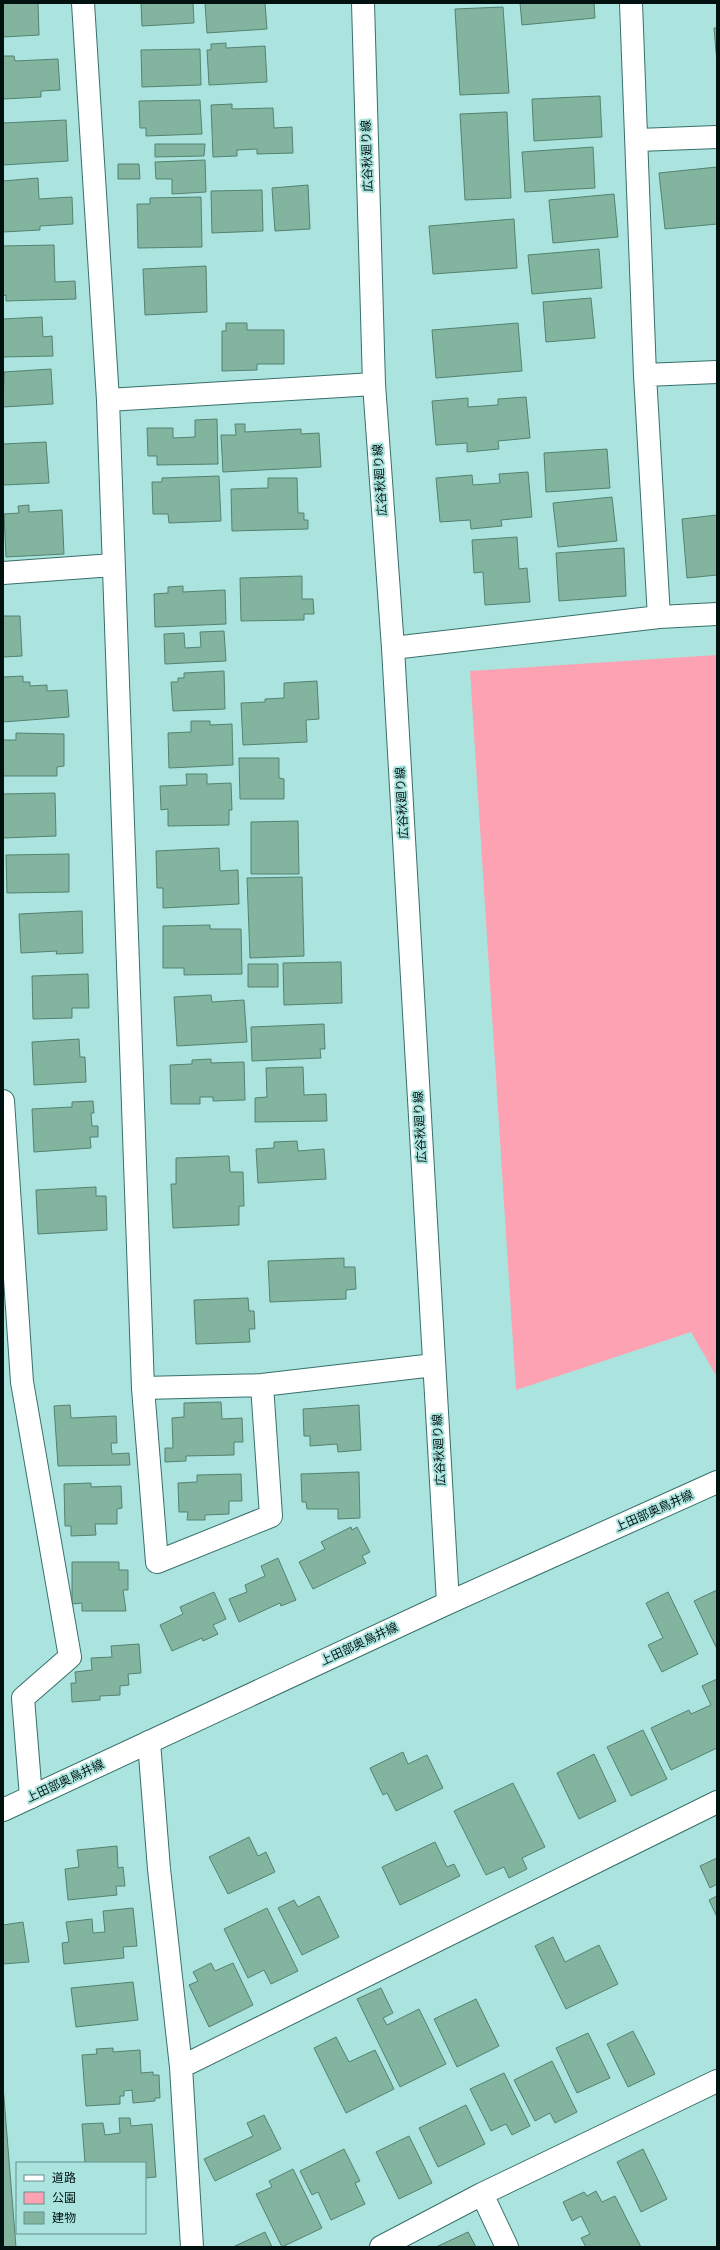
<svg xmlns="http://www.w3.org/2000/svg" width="720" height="2250" font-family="'Space Grotesk','Noto Sans JP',sans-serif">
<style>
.green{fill:#fca2b2}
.building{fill:#83b4a0;stroke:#538270}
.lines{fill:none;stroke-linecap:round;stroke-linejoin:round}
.minor-casing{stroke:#386f6a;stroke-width:24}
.tertiary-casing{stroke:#386f6a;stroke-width:24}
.minor{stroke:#fff;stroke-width:22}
.tertiary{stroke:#fff;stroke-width:22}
.labels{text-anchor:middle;stroke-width:4;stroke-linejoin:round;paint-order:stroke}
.street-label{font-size:12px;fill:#001110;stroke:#abe4de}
</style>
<rect width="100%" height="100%" fill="#abe4de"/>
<path class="green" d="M 717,655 L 717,1377 L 691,1332 L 516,1390 L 470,671 Z"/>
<path class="building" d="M 3,3 L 38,3 L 39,35 L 3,37 Z
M 141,3 L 193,3 L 194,23 L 142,26 Z
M 205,3 L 265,3 L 267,29 L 207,33 Z
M 520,3 L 594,3 L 595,18 L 522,25 Z
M 503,7 L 509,93 L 460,95 L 455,9 Z
M 714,28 L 717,28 L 717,63 Z
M 226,43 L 226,48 L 265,46 L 267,82 L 209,85 L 207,50 L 211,50 L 211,44 Z
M 200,49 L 201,85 L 142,87 L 141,50 Z
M 3,56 L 14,56 L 15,61 L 58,59 L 60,90 L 41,91 L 41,97 L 3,99 Z
M 600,96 L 602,137 L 534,141 L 532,99 Z
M 200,100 L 202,134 L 146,136 L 146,128 L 140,128 L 139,101 Z
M 232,104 L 232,109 L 273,108 L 274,128 L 292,127 L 293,153 L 257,154 L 257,149 L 237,150 L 237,156 L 213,157 L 211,105 Z
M 507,112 L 511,198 L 465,200 L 460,114 Z
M 66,120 L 68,161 L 3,165 L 3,123 Z
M 155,144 L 205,144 L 204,156 L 155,157 Z
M 593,147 L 595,188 L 525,192 L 522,152 Z
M 205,160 L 206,192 L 172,194 L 172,179 L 156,179 L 155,162 Z
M 118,164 L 139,164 L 140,179 L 118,179 Z
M 717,167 L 717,224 L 665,229 L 659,173 Z
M 38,178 L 39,199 L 72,197 L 73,224 L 40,226 L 40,230 L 3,232 L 3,181 Z
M 308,185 L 310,229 L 275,231 L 272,188 Z
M 262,190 L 263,231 L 212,233 L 211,191 Z
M 614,194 L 618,237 L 553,243 L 549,200 Z
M 201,197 L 202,247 L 138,248 L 137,204 L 150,204 L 150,198 Z
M 514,219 L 517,268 L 433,274 L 429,226 Z
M 54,245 L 55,282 L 75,281 L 76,299 L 6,301 L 6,295 L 3,296 L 3,246 Z
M 599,249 L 602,288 L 532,294 L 528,255 Z
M 206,266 L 207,312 L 145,315 L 143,269 Z
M 591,298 L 595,338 L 546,342 L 543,302 Z
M 42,317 L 43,337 L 52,336 L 53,356 L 3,357 L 3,319 Z
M 226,323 L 247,323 L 247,330 L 284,330 L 284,364 L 257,364 L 257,370 L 222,371 L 222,331 L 226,331 Z
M 518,323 L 522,371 L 436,378 L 432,330 Z
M 51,369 L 53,404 L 3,407 L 4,372 Z
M 526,397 L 530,438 L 498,441 L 499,449 L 467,452 L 467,443 L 436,445 L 432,401 L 468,398 L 468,407 L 498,405 L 498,399 Z
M 217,419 L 218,464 L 157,465 L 157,456 L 148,456 L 147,428 L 173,428 L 173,438 L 195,437 L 195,420 Z
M 235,424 L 245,424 L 245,432 L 301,429 L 301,434 L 319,433 L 321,467 L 223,472 L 221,435 L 236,435 Z
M 46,442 L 49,483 L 3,485 L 3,444 Z
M 607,449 L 610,488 L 546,492 L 544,453 Z
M 528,472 L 532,517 L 501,520 L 502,526 L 471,529 L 470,520 L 440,522 L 436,478 L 472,475 L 473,485 L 500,483 L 499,474 Z
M 219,476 L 221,521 L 169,523 L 168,514 L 153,514 L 152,482 L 162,482 L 162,478 Z
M 268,478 L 297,478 L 298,513 L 304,513 L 304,520 L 308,520 L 308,529 L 232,531 L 231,489 L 268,488 Z
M 612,497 L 617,541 L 558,547 L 553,503 Z
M 29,505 L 29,512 L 62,510 L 64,554 L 6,557 L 4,514 L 19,513 L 18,506 Z
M 717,515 L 717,575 L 687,578 L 682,519 Z
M 517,537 L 519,569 L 527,568 L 530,602 L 485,605 L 483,572 L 474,573 L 472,540 Z
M 624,548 L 626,596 L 559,601 L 556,553 Z
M 302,576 L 302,599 L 313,599 L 314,614 L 304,614 L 304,620 L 241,621 L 240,578 Z
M 183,586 L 183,592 L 225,590 L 226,624 L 155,627 L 154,594 L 168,593 L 168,587 Z
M 3,613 L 4,616 L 20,616 L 22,656 L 3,657 Z
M 224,631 L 226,661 L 165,664 L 164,634 L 184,633 L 185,648 L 201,647 L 200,632 Z
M 224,671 L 225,709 L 173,711 L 171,682 L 178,682 L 178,678 L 184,678 L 184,673 Z
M 23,676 L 23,682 L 30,682 L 30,686 L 47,685 L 47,691 L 67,690 L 69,717 L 3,722 L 3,677 Z
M 317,681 L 319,719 L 306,720 L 307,742 L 243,745 L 241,703 L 265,702 L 265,699 L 284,698 L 284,683 Z
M 191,721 L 210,721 L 210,725 L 232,724 L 233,765 L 169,768 L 168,733 L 191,732 Z
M 16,733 L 64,734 L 64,766 L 57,767 L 57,776 L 3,776 L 3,740 L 16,740 Z
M 239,758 L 279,758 L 279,778 L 284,779 L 284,799 L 240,799 Z
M 186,774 L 207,774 L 207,784 L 231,783 L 232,810 L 229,810 L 229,825 L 168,826 L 168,809 L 161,810 L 160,786 L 187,785 Z
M 55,793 L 56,836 L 3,838 L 3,794 Z
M 298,821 L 299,874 L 251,874 L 251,822 Z
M 219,848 L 220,871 L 238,870 L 239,904 L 163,908 L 163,888 L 157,888 L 156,851 Z
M 69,854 L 69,892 L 7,893 L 6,855 Z
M 302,877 L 304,956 L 250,958 L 247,878 Z
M 82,911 L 83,953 L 56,954 L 57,951 L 21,953 L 19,914 Z
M 210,925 L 210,929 L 241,929 L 242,974 L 184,975 L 184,968 L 163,968 L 163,926 Z
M 341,962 L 342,1003 L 284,1005 L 283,963 Z
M 248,964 L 278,964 L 278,987 L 248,987 Z
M 88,974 L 89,1008 L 72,1008 L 72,1018 L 33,1019 L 32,976 Z
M 211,995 L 212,1002 L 244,1000 L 247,1042 L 177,1046 L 174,997 Z
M 324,1024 L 325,1049 L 320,1049 L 321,1058 L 252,1061 L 251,1027 Z
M 79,1039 L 80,1057 L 85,1057 L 86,1082 L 34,1085 L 32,1042 Z
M 211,1059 L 211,1063 L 244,1062 L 245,1100 L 213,1101 L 213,1097 L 200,1097 L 200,1104 L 171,1104 L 170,1065 L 192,1064 L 192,1060 Z
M 303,1067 L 304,1095 L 326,1094 L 327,1121 L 255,1122 L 255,1098 L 267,1097 L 266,1068 Z
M 93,1101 L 94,1113 L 91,1113 L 92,1126 L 98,1126 L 98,1137 L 90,1137 L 91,1148 L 34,1152 L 32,1109 L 72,1107 L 72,1102 Z
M 297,1141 L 298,1151 L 324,1149 L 326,1179 L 258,1183 L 256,1149 L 274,1148 L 274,1142 Z
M 229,1156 L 230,1172 L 243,1172 L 244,1206 L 239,1206 L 239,1225 L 173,1228 L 171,1184 L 176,1184 L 176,1158 Z
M 96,1187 L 96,1196 L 106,1196 L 107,1230 L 38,1234 L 36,1190 Z
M 344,1258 L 344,1267 L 355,1267 L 356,1289 L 346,1290 L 346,1299 L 270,1302 L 268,1261 Z
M 248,1298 L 249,1311 L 254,1311 L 255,1329 L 249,1329 L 250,1342 L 196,1344 L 194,1300 Z
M 221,1402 L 222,1419 L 242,1418 L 243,1442 L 234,1442 L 234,1455 L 186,1456 L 186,1461 L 165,1462 L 165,1448 L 173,1448 L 172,1418 L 184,1417 L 184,1403 Z
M 70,1405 L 71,1418 L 116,1416 L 117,1443 L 111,1443 L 112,1454 L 129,1453 L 130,1465 L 58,1466 L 54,1406 Z
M 359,1405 L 361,1450 L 338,1452 L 337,1444 L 310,1446 L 310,1436 L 304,1436 L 303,1409 Z
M 359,1472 L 360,1518 L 338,1519 L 338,1509 L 307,1509 L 306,1502 L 302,1502 L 301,1474 Z
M 241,1474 L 242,1501 L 229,1501 L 229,1514 L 205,1515 L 205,1520 L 187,1520 L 188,1512 L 179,1512 L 178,1483 L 197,1482 L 197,1475 Z
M 91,1483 L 91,1487 L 121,1486 L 122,1508 L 117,1509 L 117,1524 L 95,1524 L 96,1535 L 71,1536 L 71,1526 L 65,1526 L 64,1484 Z
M 351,1527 L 352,1530 L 357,1527 L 370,1552 L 362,1556 L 366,1563 L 313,1589 L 299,1562 L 325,1549 L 321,1542 Z
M 278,1558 L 296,1600 L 281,1606 L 280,1603 L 239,1622 L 229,1599 L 247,1592 L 245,1585 L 265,1576 L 261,1566 Z
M 72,1562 L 119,1562 L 119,1570 L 128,1570 L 128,1590 L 123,1590 L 126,1611 L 82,1611 L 82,1603 L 72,1604 Z
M 717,1590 L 717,1649 L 694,1601 Z
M 214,1592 L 226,1619 L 213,1625 L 218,1634 L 203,1641 L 202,1638 L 172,1651 L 160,1625 L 183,1614 L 180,1607 Z
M 668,1592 L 698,1654 L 662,1672 L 648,1645 L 663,1638 L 646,1603 Z
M 139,1644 L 141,1673 L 128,1674 L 129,1685 L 120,1686 L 120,1695 L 100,1696 L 100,1700 L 72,1702 L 71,1683 L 76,1683 L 75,1672 L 92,1670 L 91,1658 L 112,1657 L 111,1646 Z
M 717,1679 L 717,1748 L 671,1770 L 651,1728 L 689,1710 L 691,1714 L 711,1705 L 702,1686 Z
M 643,1730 L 667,1779 L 631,1796 L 607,1747 Z
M 403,1752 L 408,1764 L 427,1755 L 443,1788 L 396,1811 L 387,1793 L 383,1795 L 370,1768 Z
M 594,1754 L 616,1801 L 579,1819 L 557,1773 Z
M 513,1783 L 545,1847 L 522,1858 L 527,1869 L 509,1878 L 504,1867 L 486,1875 L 454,1811 Z
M 249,1837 L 258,1856 L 266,1852 L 275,1872 L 228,1894 L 209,1857 Z
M 435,1842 L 447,1867 L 454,1864 L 460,1876 L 400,1905 L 382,1867 Z
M 117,1846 L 118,1868 L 123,1867 L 125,1886 L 116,1886 L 117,1895 L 68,1900 L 65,1869 L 79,1867 L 77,1850 Z
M 717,1858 L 717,1884 L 710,1888 L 700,1866 Z
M 319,1896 L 339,1937 L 302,1955 L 278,1908 L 294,1900 L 298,1907 Z
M 717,1896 L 717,1917 L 709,1900 Z
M 133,1908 L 137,1946 L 123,1947 L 124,1958 L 64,1964 L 62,1943 L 69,1942 L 66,1922 L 92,1919 L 93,1933 L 105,1932 L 103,1911 Z
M 267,1908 L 298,1971 L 271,1984 L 264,1970 L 248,1978 L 224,1929 Z
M 23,1922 L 29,1962 L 3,1964 L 3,1925 Z
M 553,1937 L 565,1962 L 599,1945 L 618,1984 L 566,2009 L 535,1946 Z
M 211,1963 L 215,1971 L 233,1963 L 253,2005 L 209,2027 L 189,1985 L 198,1981 L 193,1972 Z
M 133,1982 L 138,2020 L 76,2027 L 71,1988 Z
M 381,1988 L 393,2013 L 383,2018 L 387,2025 L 419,2009 L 446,2064 L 400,2087 L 357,1999 Z
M 476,1999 L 499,2046 L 457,2067 L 434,2019 Z
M 633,2031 L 655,2074 L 628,2087 L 607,2044 Z
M 588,2033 L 610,2078 L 577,2093 L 556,2048 Z
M 336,2037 L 349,2062 L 375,2050 L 394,2089 L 346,2113 L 314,2048 Z
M 113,2048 L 113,2052 L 140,2050 L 141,2073 L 153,2072 L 153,2075 L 159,2075 L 160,2098 L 155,2098 L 155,2101 L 133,2103 L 132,2090 L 124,2091 L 124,2096 L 120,2096 L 120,2104 L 86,2106 L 82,2055 L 97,2054 L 96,2049 Z
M 552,2061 L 577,2112 L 555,2123 L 550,2113 L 535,2121 L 514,2080 Z
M 504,2073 L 530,2126 L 512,2135 L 506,2124 L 491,2131 L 470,2089 Z
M 3,2086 L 16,2247 L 3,2247 Z
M 466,2105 L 485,2144 L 438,2167 L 419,2128 Z
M 264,2115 L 281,2149 L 215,2181 L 204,2159 L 253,2136 L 247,2123 Z
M 119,2118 L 130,2118 L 131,2126 L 152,2124 L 156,2177 L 145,2178 L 145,2163 L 85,2163 L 82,2124 L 103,2123 L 105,2135 L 120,2133 Z
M 409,2136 L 432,2183 L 399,2199 L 376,2152 Z
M 344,2149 L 360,2181 L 355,2183 L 365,2204 L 331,2220 L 318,2192 L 312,2195 L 300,2171 Z
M 643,2149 L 667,2199 L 641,2212 L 617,2162 Z
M 293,2169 L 322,2228 L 282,2247 L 256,2194 L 272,2187 L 269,2181 Z
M 596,2191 L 602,2202 L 615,2196 L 641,2247 L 586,2247 L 581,2238 L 590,2234 L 581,2216 L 572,2221 L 563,2202 L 584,2192 L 587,2196 Z
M 265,2232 L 272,2247 L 233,2247 Z
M 468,2232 L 476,2247 L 436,2247 Z"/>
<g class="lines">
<defs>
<path id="minor" d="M 83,3 L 108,400 L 143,1388 L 157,1562 L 271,1516 L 262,1385
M 631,3 L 645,375 L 659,617
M 638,140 L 717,137
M 645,375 L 717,372
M 108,400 L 374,384
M 3,573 L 113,565
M 393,648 L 659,617 L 717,614
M 3,1101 L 22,1382 L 70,1657 L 23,1698 L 31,1797
M 143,1388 L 262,1385 L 434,1365
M 149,1742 L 159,1869 L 181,2067 L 192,2247
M 181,2067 L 717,1802
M 482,2194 L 507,2247
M 381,2247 L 482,2194 L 717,2081"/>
<path id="tertiary" d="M 363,3 L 374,384 L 393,648 L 448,1603
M 3,1810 L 448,1603 L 717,1482"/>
</defs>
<use href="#minor" class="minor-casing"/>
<use href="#tertiary" class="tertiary-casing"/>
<use href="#minor" class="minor"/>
<use href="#tertiary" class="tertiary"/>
</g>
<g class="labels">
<g class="street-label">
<text transform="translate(367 156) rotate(-92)" y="4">広谷秋廻り線</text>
<text transform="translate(380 480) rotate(-94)" y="4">広谷秋廻り線</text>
<text transform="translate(402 803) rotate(-93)" y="4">広谷秋廻り線</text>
<text transform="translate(420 1127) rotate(-93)" y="4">広谷秋廻り線</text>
<text transform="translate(439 1450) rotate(-93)" y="4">広谷秋廻り線</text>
<text transform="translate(654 1511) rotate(-24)" y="4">上田部奥鳥井線</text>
<text transform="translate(359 1644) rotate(-25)" y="4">上田部奥鳥井線</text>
<text transform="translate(65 1781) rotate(-25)" y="4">上田部奥鳥井線</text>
</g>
</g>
<rect width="720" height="2250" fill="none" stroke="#001110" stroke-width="8"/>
<rect x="16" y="2162" width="130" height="72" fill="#abe4de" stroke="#67908c"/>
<rect x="24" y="2175" width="20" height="6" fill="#ffffff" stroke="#67908c"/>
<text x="52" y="2182" font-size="12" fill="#001110">道路</text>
<rect x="24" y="2192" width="20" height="12" fill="#fca2b2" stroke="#67908c"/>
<text x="52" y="2202" font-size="12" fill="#001110">公園</text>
<rect x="24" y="2212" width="20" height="12" fill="#83b4a0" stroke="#67908c"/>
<text x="52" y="2222" font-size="12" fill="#001110">建物</text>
</svg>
